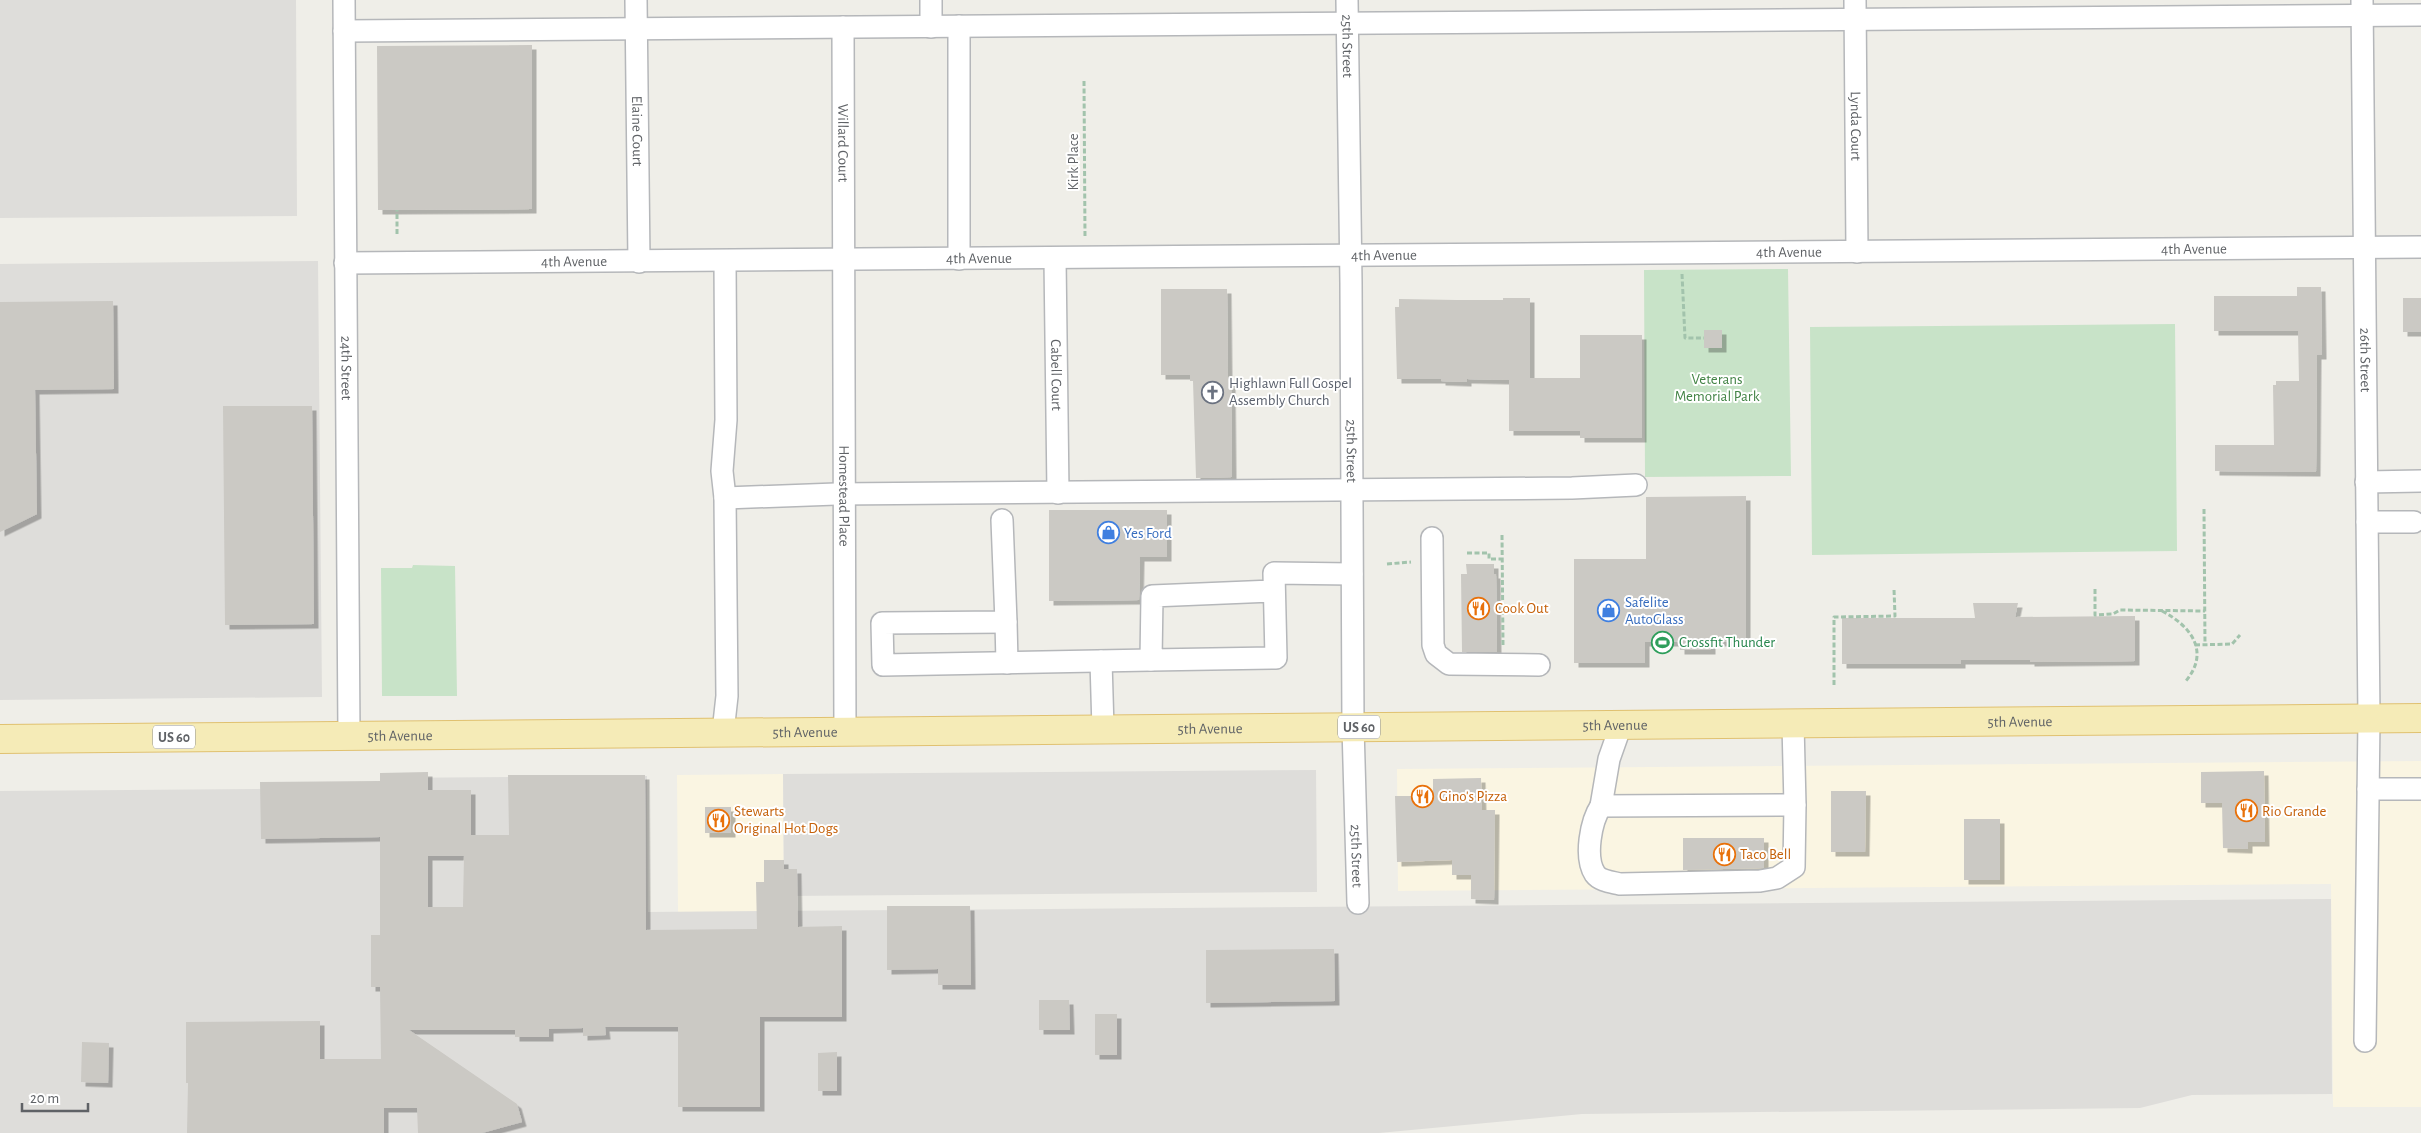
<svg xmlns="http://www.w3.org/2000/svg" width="2421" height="1133" font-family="'Alegreya Sans',sans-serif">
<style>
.commercial{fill:#faf5e2}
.industrial{fill:#deddda}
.green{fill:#c8e3c8}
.building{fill:#cbc9c4;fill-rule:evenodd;filter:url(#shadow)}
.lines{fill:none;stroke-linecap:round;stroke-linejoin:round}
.minor-casing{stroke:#b5b7ba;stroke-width:24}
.major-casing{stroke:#e0c170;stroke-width:30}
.path{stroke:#a2c3ac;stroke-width:3;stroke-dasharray:5 2.5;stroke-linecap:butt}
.minor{stroke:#fff;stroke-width:21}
.major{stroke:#f5ebb7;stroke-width:28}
.labels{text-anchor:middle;stroke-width:4;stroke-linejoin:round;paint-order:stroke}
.shield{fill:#fff;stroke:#8f9194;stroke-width:1}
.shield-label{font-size:14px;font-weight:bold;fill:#5f6266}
.street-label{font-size:15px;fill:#5f6266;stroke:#fff}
.park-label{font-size:15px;fill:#428345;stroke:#fff}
.worship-label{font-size:15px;fill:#5b616d;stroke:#fff;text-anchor:start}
.shop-label{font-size:15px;fill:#366cbe;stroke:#fff;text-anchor:start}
.food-label{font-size:15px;fill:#c56008;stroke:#fff;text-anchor:start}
.leisure-label{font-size:15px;fill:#27864d;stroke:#fff;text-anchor:start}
</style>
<defs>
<filter id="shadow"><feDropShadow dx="4.5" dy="4.5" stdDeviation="0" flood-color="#0004"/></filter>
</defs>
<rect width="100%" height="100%" fill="#efeee8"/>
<path class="commercial" d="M 2421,761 L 2421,1107 L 2333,1107 L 2331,884 L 1398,891 L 1397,769 Z
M 783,774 L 784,896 L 759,912 L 678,913 L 677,775 Z"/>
<path class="industrial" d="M 0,0 L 296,0 L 297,216 L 0,218 Z
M 318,261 L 322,697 L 0,700 L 0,264 Z
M 1316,770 L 1317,892 L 784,896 L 783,774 Z
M 647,776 L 648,912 L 2331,899 L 2332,1094 L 2192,1095 L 2140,1108 L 1582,1114 L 1379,1133 L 0,1133 L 0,791 L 383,788 L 383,778 Z"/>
<path class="green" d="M 1788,269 L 1791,476 L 1645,477 L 1644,270 Z
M 2175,324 L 2177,551 L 1812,555 L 1810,327 Z
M 413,565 L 455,566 L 457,696 L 382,696 L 381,568 L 412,568 Z"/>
<path class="building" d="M 532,45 L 532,209 L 378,210 L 377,46 Z
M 2297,287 L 2321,287 L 2322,355 L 2317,355 L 2316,472 L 2215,471 L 2215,445 L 2274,445 L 2273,385 L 2276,385 L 2276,381 L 2299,381 L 2298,331 L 2214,331 L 2214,296 L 2297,296 Z
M 1161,289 L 1227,289 L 1228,379 L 1231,379 L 1232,477 L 1196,478 L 1193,381 L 1190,381 L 1190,375 L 1161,375 Z
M 1503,298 L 1530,298 L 1530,378 L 1580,378 L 1580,335 L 1642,335 L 1642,438 L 1580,438 L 1580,431 L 1509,431 L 1509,380 L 1467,379 L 1467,382 L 1441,381 L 1441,379 L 1397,379 L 1395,307 L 1399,307 L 1399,299 L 1457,300 L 1503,300 Z
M 2403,298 L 2421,298 L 2421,332 L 2403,332 Z
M 113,301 L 114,389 L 35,390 L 37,514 L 0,532 L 0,302 Z
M 1704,330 L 1722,330 L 1722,348 L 1704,348 Z
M 223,406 L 312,406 L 314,624 L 225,625 Z
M 1746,496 L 1746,642 L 1711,642 L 1711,650 L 1680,650 L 1680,642 L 1645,642 L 1645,663 L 1574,663 L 1574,559 L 1646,559 L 1646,497 Z
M 1049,510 L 1167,510 L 1167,557 L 1140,557 L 1139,600 L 1049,601 Z
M 1466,564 L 1494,564 L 1494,574 L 1496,574 L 1497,652 L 1462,652 L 1461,574 L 1467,574 Z
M 1973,603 L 2018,603 L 2015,617 L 2135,616 L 2135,661 L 2030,662 L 2030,660 L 1961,660 L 1961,664 L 1842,664 L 1842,618 L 1975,618 Z
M 2264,771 L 2265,842 L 2248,842 L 2248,849 L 2223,848 L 2222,803 L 2201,803 L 2201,772 Z
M 428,772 L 428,790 L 471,790 L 471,835 L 509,835 L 508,775 L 645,775 L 646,930 L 757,929 L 756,882 L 764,882 L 764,860 L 784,860 L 784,869 L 797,869 L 798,927 L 842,926 L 842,1017 L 760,1017 L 760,1107 L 678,1107 L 678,1027 L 605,1027 L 606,1035 L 583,1036 L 583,1028 L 549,1029 L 549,1037 L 515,1037 L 515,1030 L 409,1030 L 517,1104 L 522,1122 L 482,1133 L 418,1133 L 417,1108 L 384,1108 L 384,1133 L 187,1133 L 188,1083 L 186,1083 L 186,1022 L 320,1021 L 320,1059 L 381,1059 L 380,987 L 371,987 L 371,935 L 380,935 L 380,837 L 261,839 L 260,782 L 380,781 L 380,773 ZM 428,856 L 464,856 L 463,907 L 428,907 Z
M 1481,778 L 1482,810 L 1495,810 L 1494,900 L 1471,899 L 1471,875 L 1452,875 L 1452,860 L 1397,862 L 1395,796 L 1433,796 L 1433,779 Z
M 1831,791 L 1866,791 L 1865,852 L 1831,852 Z
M 705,807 L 731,807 L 731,833 L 705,833 Z
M 1964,819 L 2000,819 L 2000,880 L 1964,880 Z
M 1683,838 L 1764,838 L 1764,868 L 1683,870 Z
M 887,906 L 970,906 L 971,985 L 938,985 L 938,969 L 887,970 Z
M 1334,949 L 1335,1001 L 1206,1003 L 1206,950 Z
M 1039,1000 L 1069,1000 L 1070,1030 L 1039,1030 Z
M 1095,1014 L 1117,1014 L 1117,1055 L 1095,1055 Z
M 82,1042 L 109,1043 L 108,1083 L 81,1082 Z
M 837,1052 L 837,1091 L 818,1091 L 818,1053 Z"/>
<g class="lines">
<defs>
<g id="minor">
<path id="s1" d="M 344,0 L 349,735"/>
<path id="s2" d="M 636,0 L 639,262"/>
<path d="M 931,0 L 931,27"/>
<path id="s3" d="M 1347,0 L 1351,283 L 1353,727 L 1358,903"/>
<path id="s4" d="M 1855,0 L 1857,252"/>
<path id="s5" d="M 2362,0 L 2369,719 L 2365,1041"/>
<path d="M 959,26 L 959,259"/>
<path id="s6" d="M 843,27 L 845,731"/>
<path d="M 344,31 L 2421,15"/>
<path id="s7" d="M 1055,259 L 1058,493"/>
<path id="s8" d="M 345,263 L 2421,247"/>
<path d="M 2366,482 L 2421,481"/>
<path d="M 725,498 L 836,494 L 1572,488 L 1636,485"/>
<path d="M 1002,520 L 1006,622 L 882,623 L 883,665 L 1151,660"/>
<path d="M 2367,522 L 2414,522"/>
<path d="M 1432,538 L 1433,645 L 1436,654 L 1449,664 L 1539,665"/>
<path d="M 1274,591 L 1152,596 L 1151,660 L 1276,658 L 1274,573 L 1352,574"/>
<path d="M 1006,622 L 1007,663"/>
<path d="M 1101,661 L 1103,729"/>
<path d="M 1621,725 L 1609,759 L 1601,806 L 1795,805 L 1793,724"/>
<path d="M 723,732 L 727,696 L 725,498 L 722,471 L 726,420 L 725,261"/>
<path d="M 2368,789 L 2421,789"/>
<path d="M 1601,806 C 1591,821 1584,857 1595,874 C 1600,881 1612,882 1620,884 L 1760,881 L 1777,878 L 1794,867 L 1795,805"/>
</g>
<g id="major">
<path id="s9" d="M 0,739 L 2421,718"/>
</g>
</defs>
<use href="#minor" class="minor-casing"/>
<use href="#major" class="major-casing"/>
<path class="path" d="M 1084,81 L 1085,238
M 397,234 L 397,210
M 1682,274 L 1685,338 L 1704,338
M 2204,509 L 2205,645
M 1502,535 L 1503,645
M 1467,553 L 1489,553 L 1489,559 L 1502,559
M 1387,564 L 1411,562
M 2095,589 L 2095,615 L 2113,614 L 2120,610 L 2205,611
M 2162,611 C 2191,626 2211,652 2185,682
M 2195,645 L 2232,644 L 2240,635
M 1834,685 L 1834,617 L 1895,616 L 1894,589"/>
<use href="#minor" class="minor"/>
<use href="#major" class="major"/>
</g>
<defs>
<symbol id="church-ring" viewBox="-11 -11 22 22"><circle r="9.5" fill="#fff" stroke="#6b7280" stroke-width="1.5"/><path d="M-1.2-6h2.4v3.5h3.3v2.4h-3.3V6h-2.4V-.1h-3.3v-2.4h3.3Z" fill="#6b7280"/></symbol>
<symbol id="shop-ring" viewBox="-11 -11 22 22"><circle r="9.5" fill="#fff" stroke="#3f7fe0" stroke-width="1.5"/><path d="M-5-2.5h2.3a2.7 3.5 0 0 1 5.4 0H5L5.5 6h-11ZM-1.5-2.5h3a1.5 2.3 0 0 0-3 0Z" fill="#3f7fe0"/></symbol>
<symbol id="restaurant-ring" viewBox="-11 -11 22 22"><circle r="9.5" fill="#fff" stroke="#e8710a" stroke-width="1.5"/><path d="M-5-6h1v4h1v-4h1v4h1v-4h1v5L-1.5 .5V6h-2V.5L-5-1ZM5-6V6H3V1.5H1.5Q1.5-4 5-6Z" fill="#e8710a"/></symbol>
<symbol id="stadium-ring" viewBox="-11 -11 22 22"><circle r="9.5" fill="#fff" stroke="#2e9e5b" stroke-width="1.5"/><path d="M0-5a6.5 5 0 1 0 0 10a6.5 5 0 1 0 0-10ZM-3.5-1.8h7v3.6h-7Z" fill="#2e9e5b"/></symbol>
</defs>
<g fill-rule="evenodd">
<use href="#church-ring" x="1200" y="380" width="25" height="25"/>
<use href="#shop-ring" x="1096" y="520" width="25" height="25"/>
<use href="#restaurant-ring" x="1466" y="596" width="25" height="25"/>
<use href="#shop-ring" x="1596" y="598" width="25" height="25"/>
<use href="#stadium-ring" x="1650" y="630" width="25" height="25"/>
<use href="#restaurant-ring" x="1410" y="784" width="25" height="25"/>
<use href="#restaurant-ring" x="2234" y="798" width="25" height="25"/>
<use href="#restaurant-ring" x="706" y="808" width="25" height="25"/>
<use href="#restaurant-ring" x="1712" y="842" width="25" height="25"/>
</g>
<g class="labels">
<g class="shield">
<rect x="1338" y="715.5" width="42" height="23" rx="4"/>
<rect x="153" y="725.5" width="42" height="23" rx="4"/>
</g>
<g class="shield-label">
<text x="1359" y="732">US 60</text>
<text x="174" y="742">US 60</text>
</g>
<g class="street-label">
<text dy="5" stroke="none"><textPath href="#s3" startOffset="46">25th Street</textPath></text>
<text dy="5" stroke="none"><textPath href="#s4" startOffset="126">Lynda Court</textPath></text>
<text dy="5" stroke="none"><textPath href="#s2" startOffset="131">Elaine Court</textPath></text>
<text dy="5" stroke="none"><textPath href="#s6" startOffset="116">Willard Court</textPath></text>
<text transform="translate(1073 162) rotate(-90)" y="5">Kirk Place</text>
<text dy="5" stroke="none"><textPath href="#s8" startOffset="1849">4th Avenue</textPath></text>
<text dy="5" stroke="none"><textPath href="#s8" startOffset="1444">4th Avenue</textPath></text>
<text dy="5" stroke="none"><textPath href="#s8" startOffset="1039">4th Avenue</textPath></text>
<text dy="5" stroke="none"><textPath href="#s8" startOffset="634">4th Avenue</textPath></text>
<text dy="5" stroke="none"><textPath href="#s8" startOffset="229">4th Avenue</textPath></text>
<text dy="5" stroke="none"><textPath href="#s5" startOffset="360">26th Street</textPath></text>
<text dy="5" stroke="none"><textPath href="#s1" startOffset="368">24th Street</textPath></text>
<text dy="5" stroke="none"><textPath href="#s7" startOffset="116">Cabell Court</textPath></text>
<text dy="5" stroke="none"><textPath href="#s3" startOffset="451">25th Street</textPath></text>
<text dy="5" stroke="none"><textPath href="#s6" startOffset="469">Homestead Place</textPath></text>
<text dy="5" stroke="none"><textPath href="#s9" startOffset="2020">5th Avenue</textPath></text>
<text dy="5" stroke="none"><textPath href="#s9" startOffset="1615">5th Avenue</textPath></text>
<text dy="5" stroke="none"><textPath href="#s9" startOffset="1210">5th Avenue</textPath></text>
<text dy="5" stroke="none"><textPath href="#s9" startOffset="805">5th Avenue</textPath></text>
<text dy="5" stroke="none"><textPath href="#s9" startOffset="400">5th Avenue</textPath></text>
<text dy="5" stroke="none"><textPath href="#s3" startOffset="856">25th Street</textPath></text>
</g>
<g class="park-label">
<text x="1717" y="384">Veterans<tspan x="1717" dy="17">Memorial Park</tspan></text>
</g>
<g class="worship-label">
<text x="1229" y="388">Highlawn Full Gospel<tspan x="1229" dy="17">Assembly Church</tspan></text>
</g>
<g class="shop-label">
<text x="1124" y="538">Yes Ford</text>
<text x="1625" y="607">Safelite<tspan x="1625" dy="17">AutoGlass</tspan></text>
</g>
<g class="food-label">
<text x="1495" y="613">Cook Out</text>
<text x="1439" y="801">Gino's Pizza</text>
<text x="734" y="816">Stewarts<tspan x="734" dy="17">Original Hot Dogs</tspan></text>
<text x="2262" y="816">Rio Grande</text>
<text x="1740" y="859">Taco Bell</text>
</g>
<g class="leisure-label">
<text x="1679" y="647">Crossfit Thunder</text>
</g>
</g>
<path d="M22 1103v8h66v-8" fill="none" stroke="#5f6266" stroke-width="2.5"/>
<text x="30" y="1103" font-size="15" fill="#5f6266" stroke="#ffffff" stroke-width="4" paint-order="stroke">20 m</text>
</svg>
